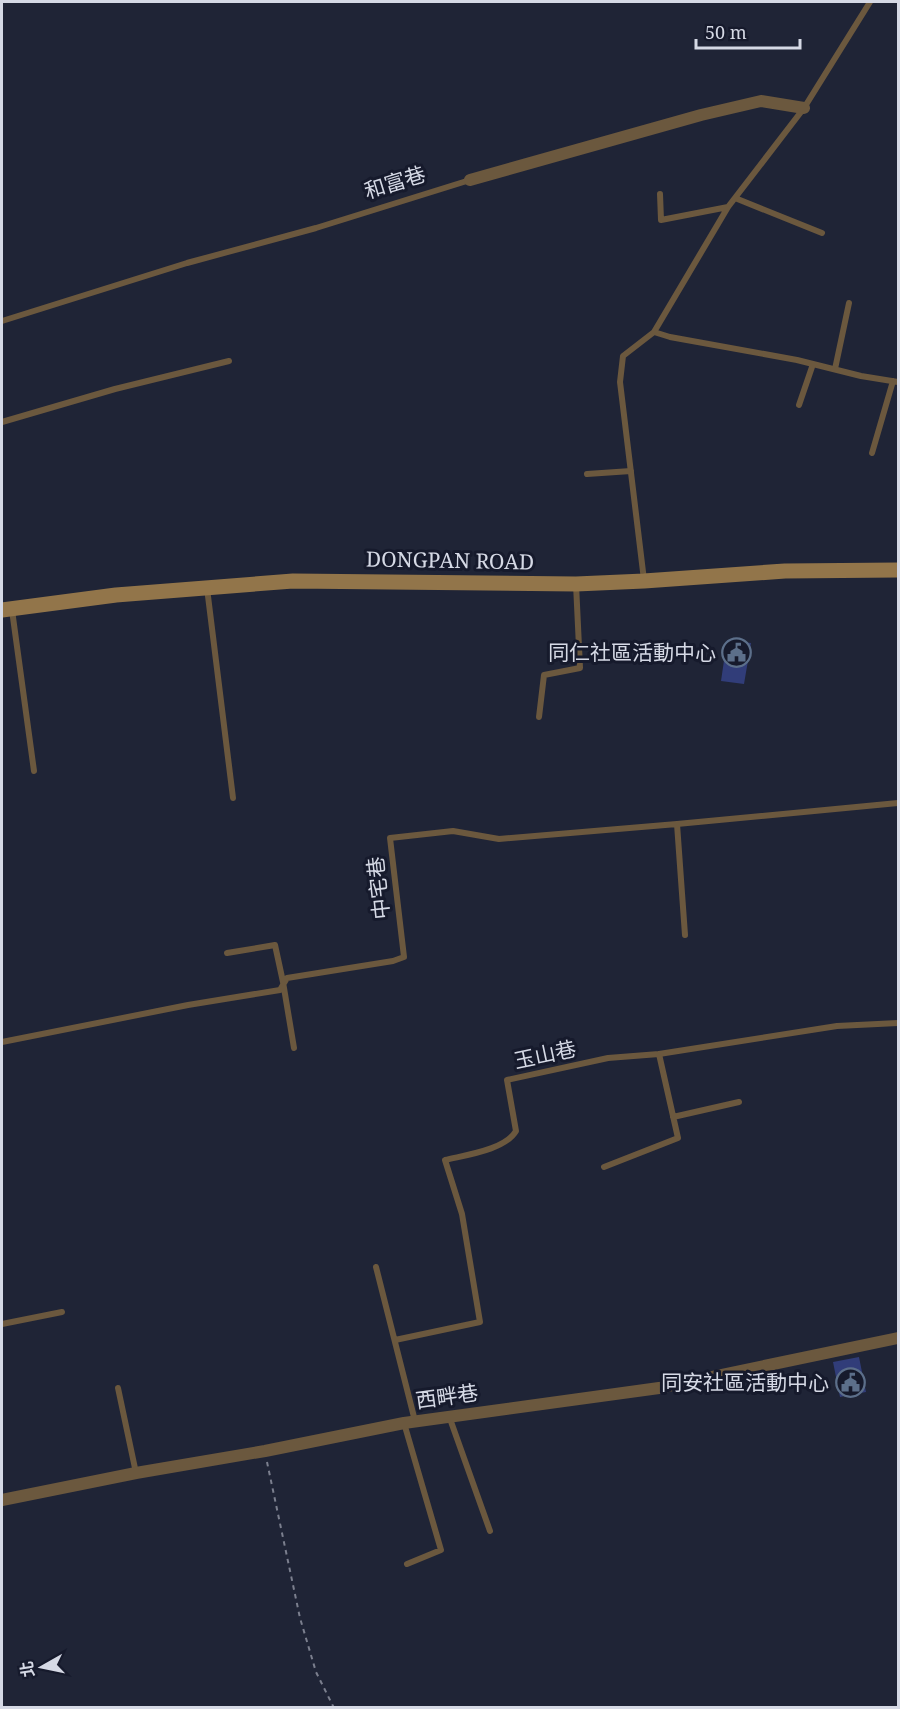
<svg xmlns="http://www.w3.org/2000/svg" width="900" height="1709" font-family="'Noto Serif','Noto Sans TC',serif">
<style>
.building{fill:#313d79}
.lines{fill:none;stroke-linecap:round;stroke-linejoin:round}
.path{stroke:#7b7f8e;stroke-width:2;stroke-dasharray:4.5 4.5;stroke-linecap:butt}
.lane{stroke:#6b583e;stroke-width:6}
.street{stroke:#6b583e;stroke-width:12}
.secondary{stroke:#92754a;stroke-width:15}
.labels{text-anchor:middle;stroke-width:6;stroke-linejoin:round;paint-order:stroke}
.street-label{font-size:21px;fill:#d5d9e5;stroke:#161a2c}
.poi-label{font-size:21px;fill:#d5d9e5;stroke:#161a2c;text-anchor:end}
</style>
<rect width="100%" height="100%" fill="#1f2436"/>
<path class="building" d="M 727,640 L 751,643 L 744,684 L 721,681 Z
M 859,1357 L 866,1392 L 840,1397 L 833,1362 Z"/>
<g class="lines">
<path class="path" d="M 267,1462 L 300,1618 L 316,1672 L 334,1708"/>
<path class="lane" d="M 660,194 L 661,220 L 728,207
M 735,198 L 822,233
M 2,321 L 187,263 L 316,228 L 470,180
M 654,332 L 670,337 L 797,360 L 861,376 L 898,382
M 835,369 L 849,303
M 799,405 L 813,364
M 2,422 L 115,389 L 229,361
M 872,453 L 893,381
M 587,474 L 631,471
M 644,580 L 620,382 L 623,356 L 654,332 L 728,207 L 804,108 L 870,2
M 207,588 L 233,798
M 12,610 L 34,771
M 539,717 L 544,675 L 580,668 L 576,584
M 677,824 L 685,935
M 227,953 L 275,945 L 283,982 L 294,1048
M 2,1042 L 188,1005 L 280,990 L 287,978 L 393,961 L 404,957 L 390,838 L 453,831 L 499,839 L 677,824 L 898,803
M 673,1117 L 739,1102
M 604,1167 L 678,1138 L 659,1054
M 376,1267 L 415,1421
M 2,1324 L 62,1312
M 395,1340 L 480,1322 L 462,1214 L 445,1160 C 465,1155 505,1150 516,1131 L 507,1080 L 608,1058 L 659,1054 L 837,1026 L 898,1023
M 118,1388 L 136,1473
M 449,1416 L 490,1531
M 404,1423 L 441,1550 L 407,1564"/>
<path class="street" d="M 470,180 L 701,115 L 761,101 L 804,108
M 2,1500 L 136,1473 L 265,1451 L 404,1423 L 659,1388 L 898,1338"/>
<path class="secondary" d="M 2,610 L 116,595 L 293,581 L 576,584 L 644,581 L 785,571 L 898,570"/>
</g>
<defs>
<symbol id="civic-ring" viewBox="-11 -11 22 22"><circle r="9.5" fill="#161a2c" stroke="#5c6f8a" stroke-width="1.5"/><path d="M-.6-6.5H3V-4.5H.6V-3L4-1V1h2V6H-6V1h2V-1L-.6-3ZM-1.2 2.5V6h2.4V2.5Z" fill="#5c6f8a"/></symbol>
</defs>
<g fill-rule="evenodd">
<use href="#civic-ring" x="720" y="636" width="33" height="33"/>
<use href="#civic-ring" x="834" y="1366" width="33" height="33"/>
</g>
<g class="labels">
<g class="street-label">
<text transform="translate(395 183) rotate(-17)" y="7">和富巷</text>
<text transform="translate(450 561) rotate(1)" y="7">DONGPAN ROAD</text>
<text transform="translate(379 888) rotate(-96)" y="7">中宅巷</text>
<text transform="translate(545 1055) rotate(-12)" y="7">玉山巷</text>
<text transform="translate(447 1397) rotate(-8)" y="7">西畔巷</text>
</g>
<g class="poi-label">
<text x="716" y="660">同仁社區活動中心</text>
<text x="829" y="1390">同安社區活動中心</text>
</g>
</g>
<rect width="900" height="1709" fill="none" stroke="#d5d9e5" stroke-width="6"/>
<g transform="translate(42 1667) rotate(261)" stroke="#161a2c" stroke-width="4.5" paint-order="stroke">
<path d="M0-4.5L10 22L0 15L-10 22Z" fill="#d5d9e5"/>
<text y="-9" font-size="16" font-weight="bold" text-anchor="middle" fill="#d5d9e5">北</text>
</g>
<path d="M696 39v9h104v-9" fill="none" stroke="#d5d9e5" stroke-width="3"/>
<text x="705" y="39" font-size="18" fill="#d5d9e5" stroke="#161a2c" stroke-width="4.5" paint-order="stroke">50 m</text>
</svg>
